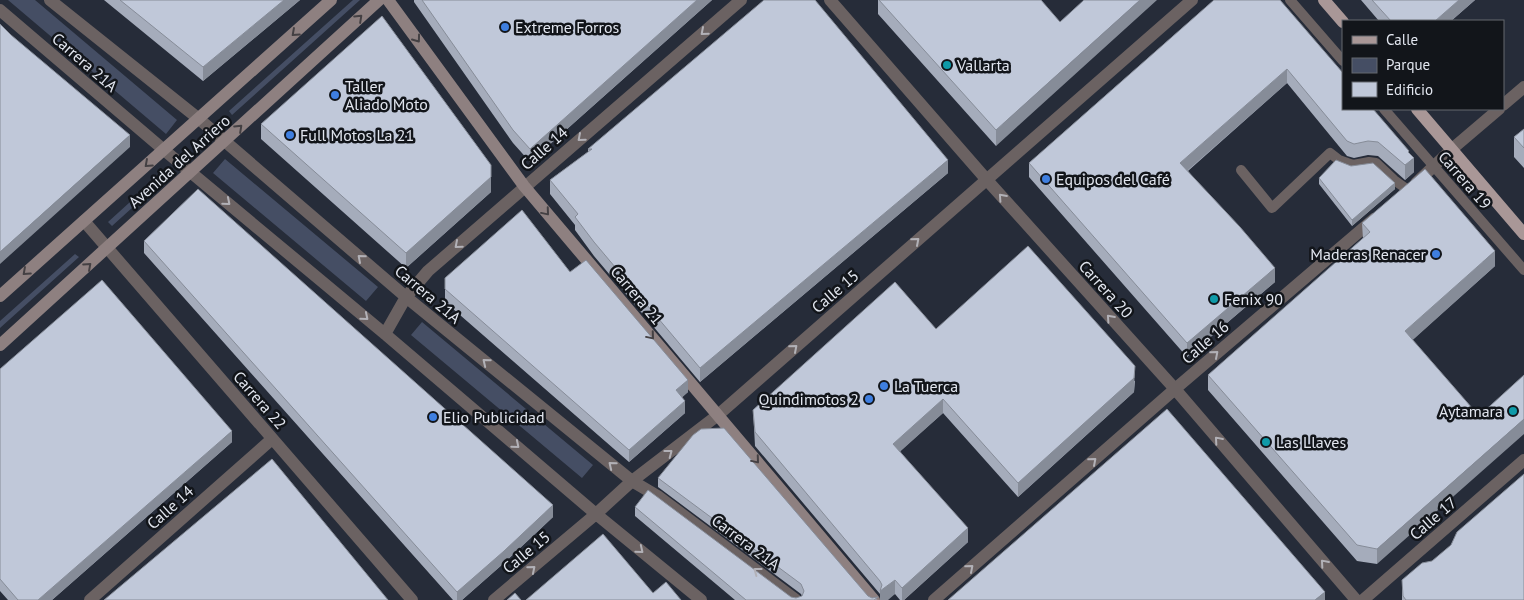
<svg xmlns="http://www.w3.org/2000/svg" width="1524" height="600" font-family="'PT Sans',sans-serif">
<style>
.green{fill:#454e64}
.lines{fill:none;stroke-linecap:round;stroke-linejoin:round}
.lane{stroke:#6b6262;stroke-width:10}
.street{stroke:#6b6262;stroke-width:12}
.secondary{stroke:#8e8080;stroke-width:12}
.primary{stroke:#a99797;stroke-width:12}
.wall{fill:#a5acbb}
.shaded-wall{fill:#868c98}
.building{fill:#c0c8d9;stroke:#868c98}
.oneway{stroke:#444043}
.oneway2{stroke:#b2b1b7}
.shop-dot{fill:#3f7fe0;stroke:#12151a;stroke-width:2}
.culture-dot{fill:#0f9aa8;stroke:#12151a;stroke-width:2}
.labels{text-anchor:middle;stroke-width:5;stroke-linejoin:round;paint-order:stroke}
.poi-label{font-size:16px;fill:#e2e6ef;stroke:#12151a;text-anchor:start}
.street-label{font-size:16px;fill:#e2e6ef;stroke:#12151a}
</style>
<rect width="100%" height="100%" fill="#262c39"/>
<path class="green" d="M 8,0 L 35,0 L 177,120 L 166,134 Z
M 353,0 L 360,0 L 232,115 L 229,111 Z
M 225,159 L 378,287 L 366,301 L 213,173 Z
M 162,173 L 165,177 L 164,179 L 112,226 L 108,222 Z
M 75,254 L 79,257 L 0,328 L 0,321 Z
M 422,322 L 593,465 L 582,478 L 411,335 Z"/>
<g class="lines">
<path class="lane" d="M 1290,0 L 1343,61
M 1384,109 L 1524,270
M 1241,170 L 1272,208 L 1330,153 L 1339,160 L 1353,165 L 1369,162 L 1376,163 L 1394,180 L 1408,190"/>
<path class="street" d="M 50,0 L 199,119 L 406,297 L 632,481 L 659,497 L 796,600
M 830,0 L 986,179 L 1175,389 L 1356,600
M 0,10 L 164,150 L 385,334 L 596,514 L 701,600
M 1503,105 L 1524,87
M 1416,183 L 1452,149 L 1499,109
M 84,221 L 412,600
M 385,334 L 406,297 L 428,271 L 741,0
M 90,600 L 272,439
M 494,600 L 596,514 L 632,481 L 718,415 L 1192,0
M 934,600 L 1175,389 L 1374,219
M 1363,600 L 1524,460"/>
<path class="secondary" d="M 388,0 L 524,186 L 874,600
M 0,296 L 331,0
M 0,345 L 379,0"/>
<path class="primary" d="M 1324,0 L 1343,22
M 1417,109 L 1524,234"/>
</g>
<path class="wall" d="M 104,0 L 300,0 L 203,81 Z
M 414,0 L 712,0 L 530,162 L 513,143 L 414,2 Z
M 878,0 L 1041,0 L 996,146 L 878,14 Z
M 1214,0 L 1409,153 L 1414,172 L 1405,180 L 1378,156 L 1368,155 L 1354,158 L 1347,156 L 1287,83 L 1188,171 L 1275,282 L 1187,357 L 1029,177 L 1029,163 Z
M 1361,0 L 1475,0 L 1451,21 L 1379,21 Z
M 261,124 L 491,179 L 491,192 L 406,268 L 261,139 Z
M 1524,129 L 1524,168 L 1514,157 L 1514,137 Z
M 588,149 L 948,173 L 700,382 L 594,256 L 575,230 L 575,225 L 550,194 L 550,180 L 588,152 Z
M 1319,178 L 1395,189 L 1352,226 L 1319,184 Z
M 1362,223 L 1495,266 L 1412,340 L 1377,564 L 1357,561 L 1208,390 L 1208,375 L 1363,239 Z
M 144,241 L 553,517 L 504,563 L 462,600 L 453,600 L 144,253 Z
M 570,272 L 688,392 L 682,397 L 685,413 L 629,462 L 445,302 L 445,289 Z
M 936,329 L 1135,381 L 1134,392 L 1018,497 L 943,413 L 900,451 L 968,542 L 904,600 L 900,600 L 895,594 L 880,600 L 880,594 L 755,446 L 753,410 Z
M 0,369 L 232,442 L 52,600 L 8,600 L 0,591 Z
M 658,478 L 872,598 L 878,600 L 735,600 L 635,516 L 635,507 L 791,597 L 796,598 L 802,596 L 801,594 L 658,487 Z
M 1432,561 L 1524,600 L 1402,600 L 1402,580 Z"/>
<path class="shaded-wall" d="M 284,0 L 300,0 L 203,81 L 203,67 Z
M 697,0 L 712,0 L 530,162 L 530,149 Z
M 1140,0 L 1157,0 L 996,146 L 996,130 Z
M 1459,0 L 1475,0 L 1451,21 L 1435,21 Z
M 1287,69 L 1287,83 L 1180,177 L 1180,163 Z
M 130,135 L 130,147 L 0,264 L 0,252 Z
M 1409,151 L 1409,162 L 1414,158 L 1414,172 L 1405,180 L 1405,165 L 1408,152 Z
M 948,160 L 948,173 L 700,382 L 700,368 Z
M 491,165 L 491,192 L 406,268 L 406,253 Z
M 1395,183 L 1395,189 L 1352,226 L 1352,220 Z
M 1495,251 L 1495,266 L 1405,347 L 1405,331 Z
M 1275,268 L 1275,282 L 1187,357 L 1187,343 Z
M 1135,366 L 1134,392 L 1018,497 L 1018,483 Z
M 688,380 L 688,392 L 676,403 L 676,390 Z
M 943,399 L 943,413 L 893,458 L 893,444 Z
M 685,401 L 685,413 L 629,462 L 629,450 Z
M 1524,419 L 1524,434 L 1377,564 L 1377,549 Z
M 232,431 L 232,442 L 52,600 L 38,600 Z
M 553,505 L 553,517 L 504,563 L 462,600 L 457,600 L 457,592 Z
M 968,528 L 968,542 L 904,600 L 902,600 L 902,588 Z
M 895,580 L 895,594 L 888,600 L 880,600 L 880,591 Z
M 1325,592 L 1325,600 L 1315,600 Z"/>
<path class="building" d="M 120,0 L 284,0 L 203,67 Z
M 422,0 L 697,0 L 530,149 L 513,130 Z
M 764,0 L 815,0 L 948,160 L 700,368 L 594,242 L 575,217 L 578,214 L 550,180 L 592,149 L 588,149 Z
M 879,0 L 1041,0 L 1060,22 L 1084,0 L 1140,0 L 996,130 Z
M 1214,0 L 1280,0 L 1343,73 L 1343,109 L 1373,109 L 1409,151 L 1408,152 L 1414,158 L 1405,165 L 1378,142 L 1368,141 L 1354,144 L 1347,141 L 1287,69 L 1180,163 L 1240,227 L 1275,268 L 1187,343 L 1029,163 Z
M 1372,0 L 1459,0 L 1435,21 L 1391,21 Z
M 382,16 L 491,165 L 491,177 L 406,253 L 261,124 Z
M 0,24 L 11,35 L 130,135 L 0,252 Z
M 1524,129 L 1524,148 L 1514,137 Z
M 1336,160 L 1351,166 L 1373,163 L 1395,183 L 1352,220 L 1319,178 Z
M 1425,169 L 1495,251 L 1405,331 L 1479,416 L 1524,375 L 1524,419 L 1377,549 L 1357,545 L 1208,375 L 1370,232 L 1362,223 Z
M 198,189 L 553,505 L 504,551 L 457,592 L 144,241 Z
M 522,210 L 570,272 L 586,260 L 688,380 L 676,390 L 685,401 L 629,450 L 445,289 L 445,278 Z
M 1028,246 L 1135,366 L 1134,378 L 1018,483 L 943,399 L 893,444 L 968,528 L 902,588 L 895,580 L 880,591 L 882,585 L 880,581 L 755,432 L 753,410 L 895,282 L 936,329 Z
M 102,280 L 232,431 L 38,600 L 18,600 L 0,579 L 0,369 Z
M 1167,409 L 1325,592 L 1315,600 L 948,600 Z
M 724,428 L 868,596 L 872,598 L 878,597 L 874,600 L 746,600 L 635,507 L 648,490 L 791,597 L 796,598 L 802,596 L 804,591 L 801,584 L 658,478 L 693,435 L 701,429 Z
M 272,459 L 388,600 L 104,600 Z
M 1524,474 L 1524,600 L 1406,600 L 1403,596 L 1402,580 L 1422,563 L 1432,561 L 1451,545 L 1457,532 Z
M 603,534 L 653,593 L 666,582 L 681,600 L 526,600 Z
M 515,593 L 521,600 L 507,600 Z"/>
<defs><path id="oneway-chevron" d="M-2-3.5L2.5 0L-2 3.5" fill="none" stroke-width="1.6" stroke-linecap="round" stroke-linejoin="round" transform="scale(1.25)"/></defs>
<g class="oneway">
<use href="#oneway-chevron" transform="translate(359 18) rotate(-43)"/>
<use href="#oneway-chevron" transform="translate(295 33) rotate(138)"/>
<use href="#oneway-chevron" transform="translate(417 39) rotate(54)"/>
<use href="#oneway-chevron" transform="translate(239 128) rotate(-43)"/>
<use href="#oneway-chevron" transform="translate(148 164) rotate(138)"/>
<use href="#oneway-chevron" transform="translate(546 212) rotate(50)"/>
<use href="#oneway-chevron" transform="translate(88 266) rotate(-42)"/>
<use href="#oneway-chevron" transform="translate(26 272) rotate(138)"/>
<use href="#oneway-chevron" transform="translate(651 336) rotate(50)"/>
<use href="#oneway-chevron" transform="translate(756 460) rotate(50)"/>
</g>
<g class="oneway2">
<use href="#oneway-chevron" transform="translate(704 32) rotate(139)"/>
<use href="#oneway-chevron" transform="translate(581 138) rotate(139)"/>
<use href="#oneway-chevron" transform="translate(1002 197) rotate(-132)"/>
<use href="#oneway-chevron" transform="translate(227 202) rotate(40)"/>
<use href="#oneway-chevron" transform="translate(916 241) rotate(-41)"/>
<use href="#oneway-chevron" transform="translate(458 245) rotate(139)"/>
<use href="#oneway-chevron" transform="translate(361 258) rotate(-139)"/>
<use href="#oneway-chevron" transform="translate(365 317) rotate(40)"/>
<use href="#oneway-chevron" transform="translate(1110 318) rotate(-132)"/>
<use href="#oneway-chevron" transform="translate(794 348) rotate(-41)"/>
<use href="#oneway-chevron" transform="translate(1215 354) rotate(-41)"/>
<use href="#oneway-chevron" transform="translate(486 362) rotate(-141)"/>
<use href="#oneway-chevron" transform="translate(1218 440) rotate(-131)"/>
<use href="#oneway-chevron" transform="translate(516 445) rotate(40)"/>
<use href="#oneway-chevron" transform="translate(669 453) rotate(-37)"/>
<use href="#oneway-chevron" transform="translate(1093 461) rotate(-41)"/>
<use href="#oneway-chevron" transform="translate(612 465) rotate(-141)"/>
<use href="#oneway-chevron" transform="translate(640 550) rotate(39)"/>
<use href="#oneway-chevron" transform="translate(1324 563) rotate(-131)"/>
<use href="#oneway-chevron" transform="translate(970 568) rotate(-41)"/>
<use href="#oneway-chevron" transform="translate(532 569) rotate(-40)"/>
<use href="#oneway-chevron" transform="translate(757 571) rotate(-143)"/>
</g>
<g class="shop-dot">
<circle cx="505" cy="27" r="5"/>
<circle cx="335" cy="95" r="5"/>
<circle cx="290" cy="135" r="5"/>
<circle cx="1046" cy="179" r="5"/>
<circle cx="1436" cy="254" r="5"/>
<circle cx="884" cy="386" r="5"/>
<circle cx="869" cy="399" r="5"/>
<circle cx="433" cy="417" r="5"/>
</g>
<g class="culture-dot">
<circle cx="947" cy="65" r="5"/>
<circle cx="1214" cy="299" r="5"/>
<circle cx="1513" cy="411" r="5"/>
<circle cx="1266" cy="442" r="5"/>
</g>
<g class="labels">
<g class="poi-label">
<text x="515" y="33">Extreme Forros</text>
<text x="957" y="71">Vallarta</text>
<text x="345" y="92">Taller<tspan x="345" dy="18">Aliado Moto</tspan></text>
<text x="300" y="141">Full Motos La 21</text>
<text x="1056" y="185">Equipos del Café</text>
<text x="1426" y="260" text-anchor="end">Maderas Renacer</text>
<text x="1224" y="305">Fenix 90</text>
<text x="894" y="392">La Tuerca</text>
<text x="859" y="405" text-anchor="end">Quindimotos 2</text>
<text x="1503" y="417" text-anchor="end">Aytamara</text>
<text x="443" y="423">Elio Publicidad</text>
<text x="1276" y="448">Las Llaves</text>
</g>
<g class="street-label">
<text transform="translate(85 62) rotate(41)" y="6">Carrera 21A</text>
<text transform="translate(544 148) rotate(-41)" y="6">Calle 14</text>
<text transform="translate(179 161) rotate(-42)" y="6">Avenida del Arriero</text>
<text transform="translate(1465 180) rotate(49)" y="6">Carrera 19</text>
<text transform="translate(1106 289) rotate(48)" y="6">Carrera 20</text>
<text transform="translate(835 291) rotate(-41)" y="6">Calle 15</text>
<text transform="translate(428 294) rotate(40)" y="6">Carrera 21A</text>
<text transform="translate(637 295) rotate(50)" y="6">Carrera 21</text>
<text transform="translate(1205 342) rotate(-41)" y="6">Calle 16</text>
<text transform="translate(260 400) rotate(49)" y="6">Carrera 22</text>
<text transform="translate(170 507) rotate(-42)" y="6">Calle 14</text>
<text transform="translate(1433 518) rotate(-41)" y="6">Calle 17</text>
<text transform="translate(746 542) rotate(37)" y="6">Carrera 21A</text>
<text transform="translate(526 552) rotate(-40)" y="6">Calle 15</text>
</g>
</g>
<rect x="1342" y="20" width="162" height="90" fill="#12151a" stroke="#65696f"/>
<rect x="1352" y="36" width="25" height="8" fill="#a99797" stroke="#65696f"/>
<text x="1386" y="45" font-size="15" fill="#e2e6ef">Calle</text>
<rect x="1352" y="58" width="25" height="15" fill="#454e64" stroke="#65696f"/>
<text x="1386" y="70" font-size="15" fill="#e2e6ef">Parque</text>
<rect x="1352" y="82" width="25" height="15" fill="#c0c8d9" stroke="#65696f"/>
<text x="1386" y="95" font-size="15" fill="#e2e6ef">Edificio</text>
</svg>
